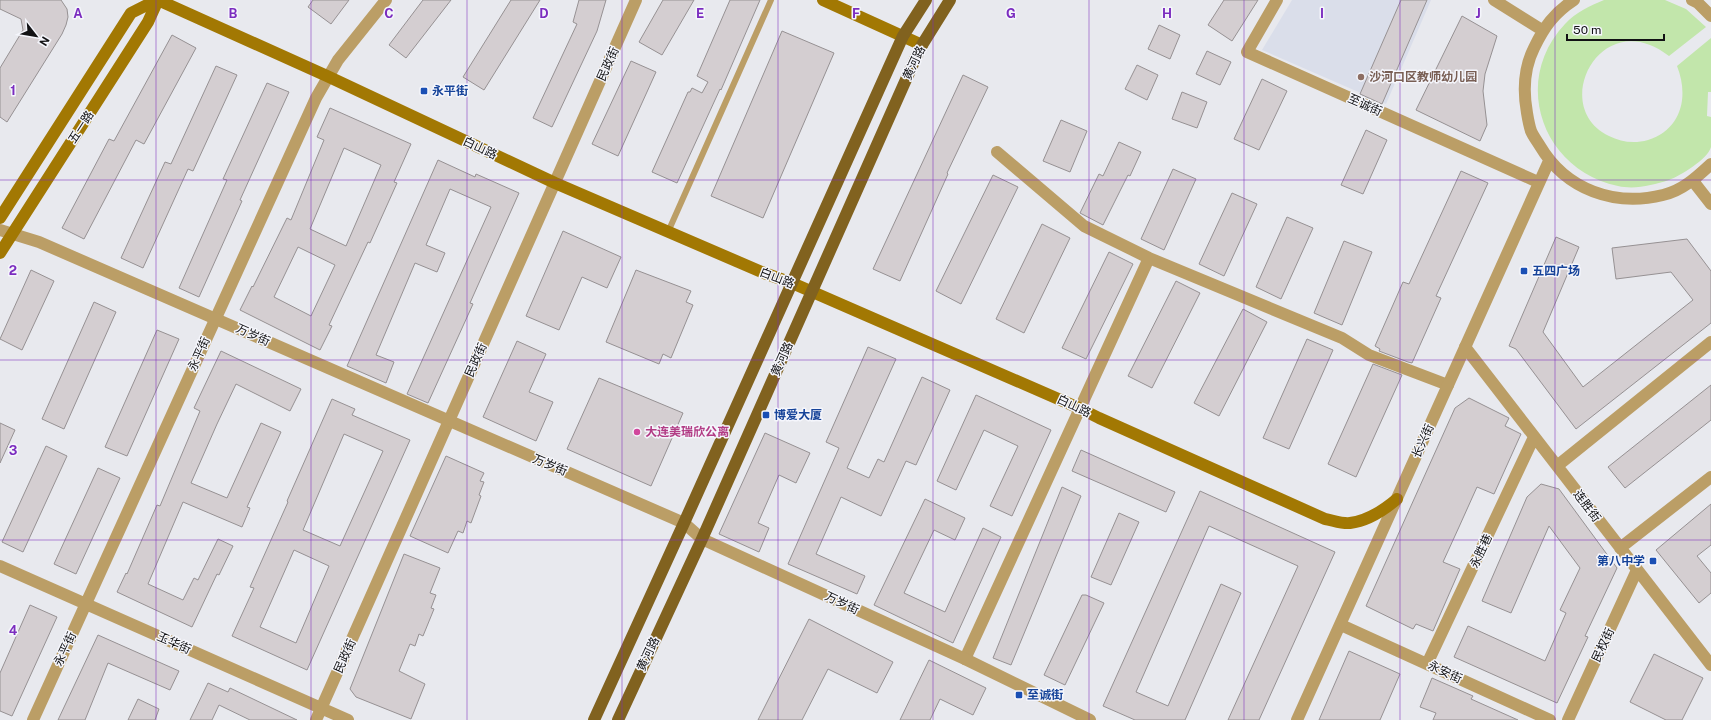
<svg xmlns="http://www.w3.org/2000/svg" width="1711" height="720" font-family="'Public Sans','Noto Sans SC',sans-serif">
<style>
.built{fill:#dadeea}
.green{fill:#c2e6ab}
.building{fill:#d4ced1;stroke:#969193;fill-rule:evenodd}
.lines{fill:none;stroke-linecap:round;stroke-linejoin:round}
.service{stroke:#bb9e66;stroke-width:6}
.minor{stroke:#bb9e66;stroke-width:12}
.tertiary{stroke:#bb9e66;stroke-width:12}
.secondary{stroke:#a27803;stroke-width:12}
.primary{stroke:#81621f;stroke-width:12}
.grid{fill:none;stroke:#7b2cbf;stroke-width:1;stroke-opacity:0.55}
.education-dot{fill:#8d6e63;stroke:#f5f6fc;stroke-width:1.5}
.transit-dot{fill:#1a4fb4;stroke:#f5f6fc;stroke-width:1.5}
.hotel-dot{fill:#d1479c;stroke:#f5f6fc;stroke-width:1.5}
.labels{text-anchor:middle;stroke-width:3;stroke-linejoin:round;paint-order:stroke}
.street-label{font-size:12px;fill:#121214;stroke:#f5f6fc}
.education-label{font-size:12px;font-weight:bold;fill:#785e54;stroke:#f5f6fc;text-anchor:start}
.transit-label{font-size:12px;font-weight:bold;fill:#164399;stroke:#f5f6fc;text-anchor:start}
.hotel-label{font-size:12px;font-weight:bold;fill:#b23c85;stroke:#f5f6fc;text-anchor:start}
.grid-label{font-size:13px;text-anchor:middle;font-weight:bold;fill:#7b2cbf;stroke:#f5f6fc;stroke-width:3;stroke-linejoin:round;paint-order:stroke}
</style>
<rect width="100%" height="100%" fill="#e8e9ee"/>
<path class="built" d="M 1292,0 L 1431,0 L 1386,104 L 1262,50 Z"/>
<path class="green" d="M 1604,0 L 1665,0 L 1686,9 L 1706,27 L 1669,56 C 1601,3 1548,107 1609,136 C 1621,142 1634,144 1648,140 C 1682,129 1689,96 1677,66 L 1711,38 L 1711,92 L 1708,92 L 1707,116 L 1711,117 C 1711,126 1711,139 1711,147 C 1708,159 1680,176 1669,180 C 1653,185 1635,190 1618,186 C 1542,170 1511,81 1565,24 C 1576,12 1590,6 1604,0 Z"/>
<path class="building" d="M 0,0 L 61,0 L 67,9 L 68,17 L 66,25 L 62,34 L 7,122 L 0,117 L 0,68 L 23,30 L 21,19 L 0,9 Z
M 313,0 L 349,0 L 331,24 L 308,7 Z
M 423,0 L 451,0 L 406,58 L 389,45 Z
M 511,0 L 540,0 L 484,90 L 463,77 Z
M 579,0 L 606,0 L 597,31 L 552,127 L 533,118 L 577,24 L 573,22 Z
M 663,0 L 694,0 L 662,55 L 639,42 Z
M 730,0 L 760,0 L 721,90 L 720,89 L 677,183 L 652,172 L 688,92 L 690,92 L 692,88 L 702,93 L 708,82 L 697,76 Z
M 1224,0 L 1258,0 L 1232,41 L 1208,25 Z
M 1401,0 L 1427,0 L 1382,104 L 1360,94 Z
M 1462,16 L 1497,36 L 1485,74 L 1483,91 L 1487,125 L 1480,141 L 1416,110 Z
M 1159,25 L 1180,35 L 1170,59 L 1148,49 Z
M 782,31 L 834,53 L 763,218 L 711,196 Z
M 172,35 L 196,48 L 144,144 L 136,140 L 84,239 L 62,228 L 109,139 L 114,141 Z
M 1207,51 L 1231,62 L 1220,85 L 1196,74 Z
M 631,61 L 656,72 L 618,156 L 592,144 Z
M 1137,65 L 1158,75 L 1147,100 L 1125,89 Z
M 216,66 L 237,75 L 193,171 L 188,169 L 143,268 L 121,258 L 165,162 L 171,164 Z
M 963,75 L 988,87 L 947,173 L 948,174 L 900,281 L 873,269 Z
M 1262,79 L 1287,91 L 1259,150 L 1234,139 Z
M 267,83 L 289,92 L 240,200 L 242,201 L 199,297 L 179,288 L 227,180 L 223,179 Z
M 1182,92 L 1207,102 L 1197,128 L 1172,119 Z
M 330,108 L 411,144 L 394,182 L 397,183 L 370,243 L 368,242 L 329,325 L 332,326 L 320,350 L 240,310 L 252,286 L 253,287 L 287,218 L 291,220 L 324,140 L 317,137 ZM 344,148 L 381,165 L 346,246 L 310,229 ZM 298,247 L 335,265 L 311,316 L 274,297 Z
M 1061,120 L 1087,131 L 1070,172 L 1043,161 Z
M 1366,130 L 1387,140 L 1363,194 L 1341,185 Z
M 1119,142 L 1141,152 L 1130,176 L 1128,175 L 1103,225 L 1080,213 L 1099,174 L 1103,176 Z
M 438,160 L 475,177 L 476,174 L 519,193 L 470,303 L 473,304 L 428,403 L 407,394 L 491,207 L 450,189 L 426,245 L 445,253 L 437,272 L 415,263 L 376,355 L 394,362 L 386,383 L 347,366 Z
M 1173,169 L 1196,179 L 1164,250 L 1141,239 Z
M 1461,171 L 1488,183 L 1436,296 L 1441,298 L 1412,363 L 1408,362 L 1379,351 L 1380,349 L 1375,346 L 1403,282 L 1409,284 Z
M 993,175 L 1018,187 L 961,304 L 936,291 Z
M 1232,193 L 1257,204 L 1224,276 L 1199,264 Z
M 1287,217 L 1313,228 L 1281,299 L 1256,287 Z
M 1042,224 L 1070,238 L 1024,333 L 996,319 Z
M 563,231 L 621,257 L 607,288 L 582,277 L 559,330 L 526,316 Z
M 1556,237 L 1579,247 L 1543,332 L 1583,387 L 1693,300 L 1671,272 L 1616,279 L 1612,248 L 1687,239 L 1711,271 L 1711,323 L 1576,429 L 1516,349 L 1509,346 Z
M 1344,241 L 1372,252 L 1342,325 L 1314,313 Z
M 1109,252 L 1133,264 L 1086,359 L 1062,348 Z
M 31,270 L 54,281 L 22,350 L 0,339 Z
M 636,270 L 691,291 L 686,302 L 693,305 L 671,358 L 663,354 L 659,364 L 606,342 Z
M 1176,281 L 1200,293 L 1152,388 L 1128,376 Z
M 94,302 L 116,312 L 64,429 L 42,419 Z
M 1243,309 L 1267,322 L 1219,416 L 1194,403 Z
M 157,330 L 179,339 L 127,456 L 105,447 Z
M 1307,339 L 1333,350 L 1289,449 L 1263,438 Z
M 517,341 L 546,354 L 529,392 L 553,402 L 536,441 L 483,417 Z
M 868,347 L 896,359 L 847,468 L 869,478 L 878,459 L 884,462 L 922,377 L 950,390 L 916,465 L 906,461 L 881,516 L 841,497 L 816,554 L 865,576 L 857,594 L 788,564 L 839,448 L 826,442 Z
M 221,351 L 301,389 L 290,411 L 236,384 L 217,424 L 191,483 L 227,498 L 261,423 L 281,432 L 247,507 L 250,508 L 242,527 L 183,502 L 148,584 L 183,600 L 194,578 L 198,580 L 218,539 L 233,546 L 219,575 L 217,574 L 192,627 L 117,592 L 126,573 L 127,574 L 157,505 L 160,506 L 200,411 L 194,408 Z
M 1373,364 L 1402,375 L 1356,477 L 1328,464 Z
M 599,378 L 683,413 L 651,486 L 567,449 Z
M 1711,385 L 1711,420 L 1625,488 L 1608,467 Z
M 976,395 L 1051,430 L 1012,516 L 990,506 L 1018,446 L 984,430 L 956,490 L 937,481 Z
M 1469,398 L 1509,418 L 1505,426 L 1521,434 L 1494,494 L 1477,487 L 1459,527 L 1443,562 L 1460,569 L 1433,631 L 1416,624 L 1413,629 L 1366,606 L 1455,408 Z
M 332,399 L 355,409 L 352,415 L 410,440 L 307,670 L 232,636 L 254,588 L 250,587 L 288,502 L 287,501 ZM 344,434 L 383,451 L 340,546 L 303,530 ZM 294,550 L 329,566 L 296,643 L 260,627 Z
M 0,423 L 15,430 L 0,463 Z
M 765,433 L 810,453 L 796,483 L 779,475 L 758,523 L 769,528 L 759,552 L 719,534 Z
M 46,446 L 67,456 L 23,552 L 2,542 Z
M 1081,450 L 1175,492 L 1166,512 L 1072,471 Z
M 446,456 L 484,473 L 480,481 L 484,482 L 479,495 L 481,496 L 471,523 L 467,521 L 463,533 L 458,531 L 448,553 L 410,536 Z
M 98,468 L 120,478 L 76,574 L 54,564 Z
M 1541,484 L 1559,489 L 1617,568 L 1585,636 L 1588,637 L 1557,703 L 1454,657 L 1468,626 L 1545,661 L 1566,613 L 1560,610 L 1580,568 L 1549,526 L 1511,613 L 1482,601 L 1527,497 Z
M 1062,487 L 1081,496 L 1011,665 L 993,658 Z
M 1200,491 L 1335,552 L 1259,720 L 1228,720 L 1298,566 L 1209,526 L 1136,692 L 1168,706 L 1221,584 L 1241,593 L 1185,720 L 1135,720 L 1103,706 Z
M 925,499 L 965,518 L 955,540 L 934,530 L 904,593 L 945,612 L 983,528 L 1001,537 L 953,643 L 874,605 Z
M 1711,504 L 1711,545 L 1697,556 L 1711,573 L 1711,593 L 1699,603 L 1656,550 Z
M 1119,513 L 1139,522 L 1111,585 L 1091,577 Z
M 404,554 L 440,568 L 430,593 L 436,595 L 431,608 L 434,609 L 423,636 L 419,634 L 415,646 L 410,644 L 399,671 L 425,684 L 411,719 L 356,697 L 350,689 Z
M 1082,595 L 1086,595 L 1104,603 L 1065,685 L 1044,675 Z
M 30,605 L 57,617 L 12,716 L 0,711 L 0,673 Z
M 809,619 L 893,662 L 877,693 L 828,669 L 802,720 L 758,720 Z
M 98,635 L 179,671 L 170,690 L 108,663 L 85,720 L 58,720 Z
M 1349,651 L 1400,674 L 1380,720 L 1319,720 Z
M 1654,654 L 1703,678 L 1682,720 L 1666,720 L 1630,702 Z
M 929,660 L 986,688 L 973,715 L 940,699 L 930,720 L 900,720 Z
M 1432,678 L 1473,696 L 1471,699 L 1518,720 L 1433,720 L 1436,713 L 1420,707 Z
M 208,683 L 228,692 L 230,688 L 297,720 L 250,720 L 219,705 L 212,720 L 190,720 Z
M 138,699 L 159,709 L 155,720 L 128,720 Z"/>
<g class="lines">
<path class="service" d="M 668,232 L 771,0"/>
<path class="minor" d="M 1277,0 L 1247,52 L 1538,182
M 997,152 L 1084,226 L 1149,258 L 1342,338 L 1369,355 L 1448,385
M 1465,347 L 1711,665
M 1557,466 L 1711,342
M 1620,548 L 1711,477
M 0,566 L 348,720
M 1341,625 L 1550,720
M 965,659 L 1149,258
M 1427,664 L 1534,437
M 33,720 L 316,98 L 338,60 L 386,0
M 316,720 L 636,0
M 1568,720 L 1637,570"/>
<path class="tertiary" d="M 1494,0 L 1542,30
M 1574,0 C 1554,13 1544,27 1534,48 C 1524,68 1523,91 1527,113 C 1528,119 1529,125 1531,131 C 1533,136 1537,141 1540,146 C 1566,190 1615,207 1663,195 C 1682,191 1697,177 1711,164
M 1692,0 L 1698,3 L 1711,16
M 1693,181 L 1711,204
M 0,230 L 39,242 L 684,523 L 702,539 L 965,659 L 1090,720
M 1297,720 L 1549,161"/>
<path class="secondary" d="M 158,0 L 327,76 L 555,183 L 764,273 L 792,283 L 1079,408 L 1099,418 L 1325,519 C 1332,520 1342,524 1350,523 C 1368,521 1384,510 1397,499
M 823,0 L 922,45
M 0,218 L 131,13 L 157,0
M 0,253 L 148,22 L 158,0"/>
<path class="primary" d="M 594,720 L 684,523 L 903,36 L 926,0
M 618,720 L 702,539 L 916,57 L 922,45 L 950,0"/>
</g>
<path class="grid" d="M 156,0 L 156,720M 311,0 L 311,720M 467,0 L 467,720M 622,0 L 622,720M 778,0 L 778,720M 933,0 L 933,720M 1089,0 L 1089,720M 1244,0 L 1244,720M 1400,0 L 1400,720M 1555,0 L 1555,720M 0,180 L 1711,180M 0,360 L 1711,360M 0,540 L 1711,540"/>
<circle class="education-dot" cx="1361" cy="77" r="4"/>
<g class="transit-dot">
<rect x="420" y="87" width="8" height="8" rx="2"/>
<rect x="1520" y="267" width="8" height="8" rx="2"/>
<rect x="762" y="411" width="8" height="8" rx="2"/>
<rect x="1649" y="557" width="8" height="8" rx="2"/>
<rect x="1015" y="691" width="8" height="8" rx="2"/>
</g>
<circle class="hotel-dot" cx="637" cy="432" r="4"/>
<g class="labels">
<g class="street-label">
<text transform="translate(914 63) rotate(-65)" y="4">黄河路</text>
<text transform="translate(608 64) rotate(-66)" y="4">民政街</text>
<text transform="translate(1365 105) rotate(24)" y="4">至诚街</text>
<text transform="translate(81 127) rotate(-57)" y="4">五一路</text>
<text transform="translate(480 148) rotate(25)" y="4">白山路</text>
<text transform="translate(777 278) rotate(21)" y="4">白山路</text>
<text transform="translate(253 335) rotate(24)" y="4">万岁街</text>
<text transform="translate(199 354) rotate(-66)" y="4">永平街</text>
<text transform="translate(782 359) rotate(-66)" y="4">黄河路</text>
<text transform="translate(476 360) rotate(-66)" y="4">民政街</text>
<text transform="translate(1074 406) rotate(25)" y="4">白山路</text>
<text transform="translate(1423 441) rotate(-66)" y="4">长兴街</text>
<text transform="translate(550 465) rotate(23)" y="4">万岁街</text>
<text transform="translate(1587 506) rotate(53)" y="4">连胜街</text>
<text transform="translate(1481 551) rotate(-65)" y="4">永胜巷</text>
<text transform="translate(842 603) rotate(25)" y="4">万岁街</text>
<text transform="translate(174 643) rotate(24)" y="4">玉华街</text>
<text transform="translate(1603 645) rotate(-65)" y="4">民权街</text>
<text transform="translate(65 649) rotate(-65)" y="4">永平街</text>
<text transform="translate(648 654) rotate(-65)" y="4">黄河路</text>
<text transform="translate(345 656) rotate(-66)" y="4">民政街</text>
<text transform="translate(1445 672) rotate(25)" y="4">永安街</text>
</g>
<g class="education-label">
<text x="1369" y="81">沙河口区教师幼儿园</text>
</g>
<g class="transit-label">
<text x="432" y="95">永平街</text>
<text x="1532" y="275">五四广场</text>
<text x="774" y="419">博爱大厦</text>
<text x="1645" y="565" text-anchor="end">第八中学</text>
<text x="1027" y="699">至诚街</text>
</g>
<g class="hotel-label">
<text x="645" y="436">大连美瑞欣公离</text>
</g>
</g>
<g class="grid-label">
<text x="78" y="18">A</text>
<text x="233" y="18">B</text>
<text x="389" y="18">C</text>
<text x="544" y="18">D</text>
<text x="700" y="18">E</text>
<text x="856" y="18">F</text>
<text x="1011" y="18">G</text>
<text x="1167" y="18">H</text>
<text x="1322" y="18">I</text>
<text x="1478" y="18">J</text>
<text x="13" y="95">1</text>
<text x="13" y="275">2</text>
<text x="13" y="455">3</text>
<text x="13" y="635">4</text>
</g>
<g transform="translate(36 36) rotate(121)" stroke="#f5f6fc" stroke-width="3" paint-order="stroke">
<path d="M0-3L7 15L0 10L-7 15Z" fill="#121214"/>
<text y="-6" font-size="11" font-weight="bold" text-anchor="middle" fill="#121214">N</text>
</g>
<path d="M1567 34v6h97v-6" fill="none" stroke="#121214" stroke-width="2"/>
<text x="1573" y="34" font-size="12" fill="#121214" stroke="#f5f6fc" stroke-width="3" paint-order="stroke">50 m</text>
</svg>
